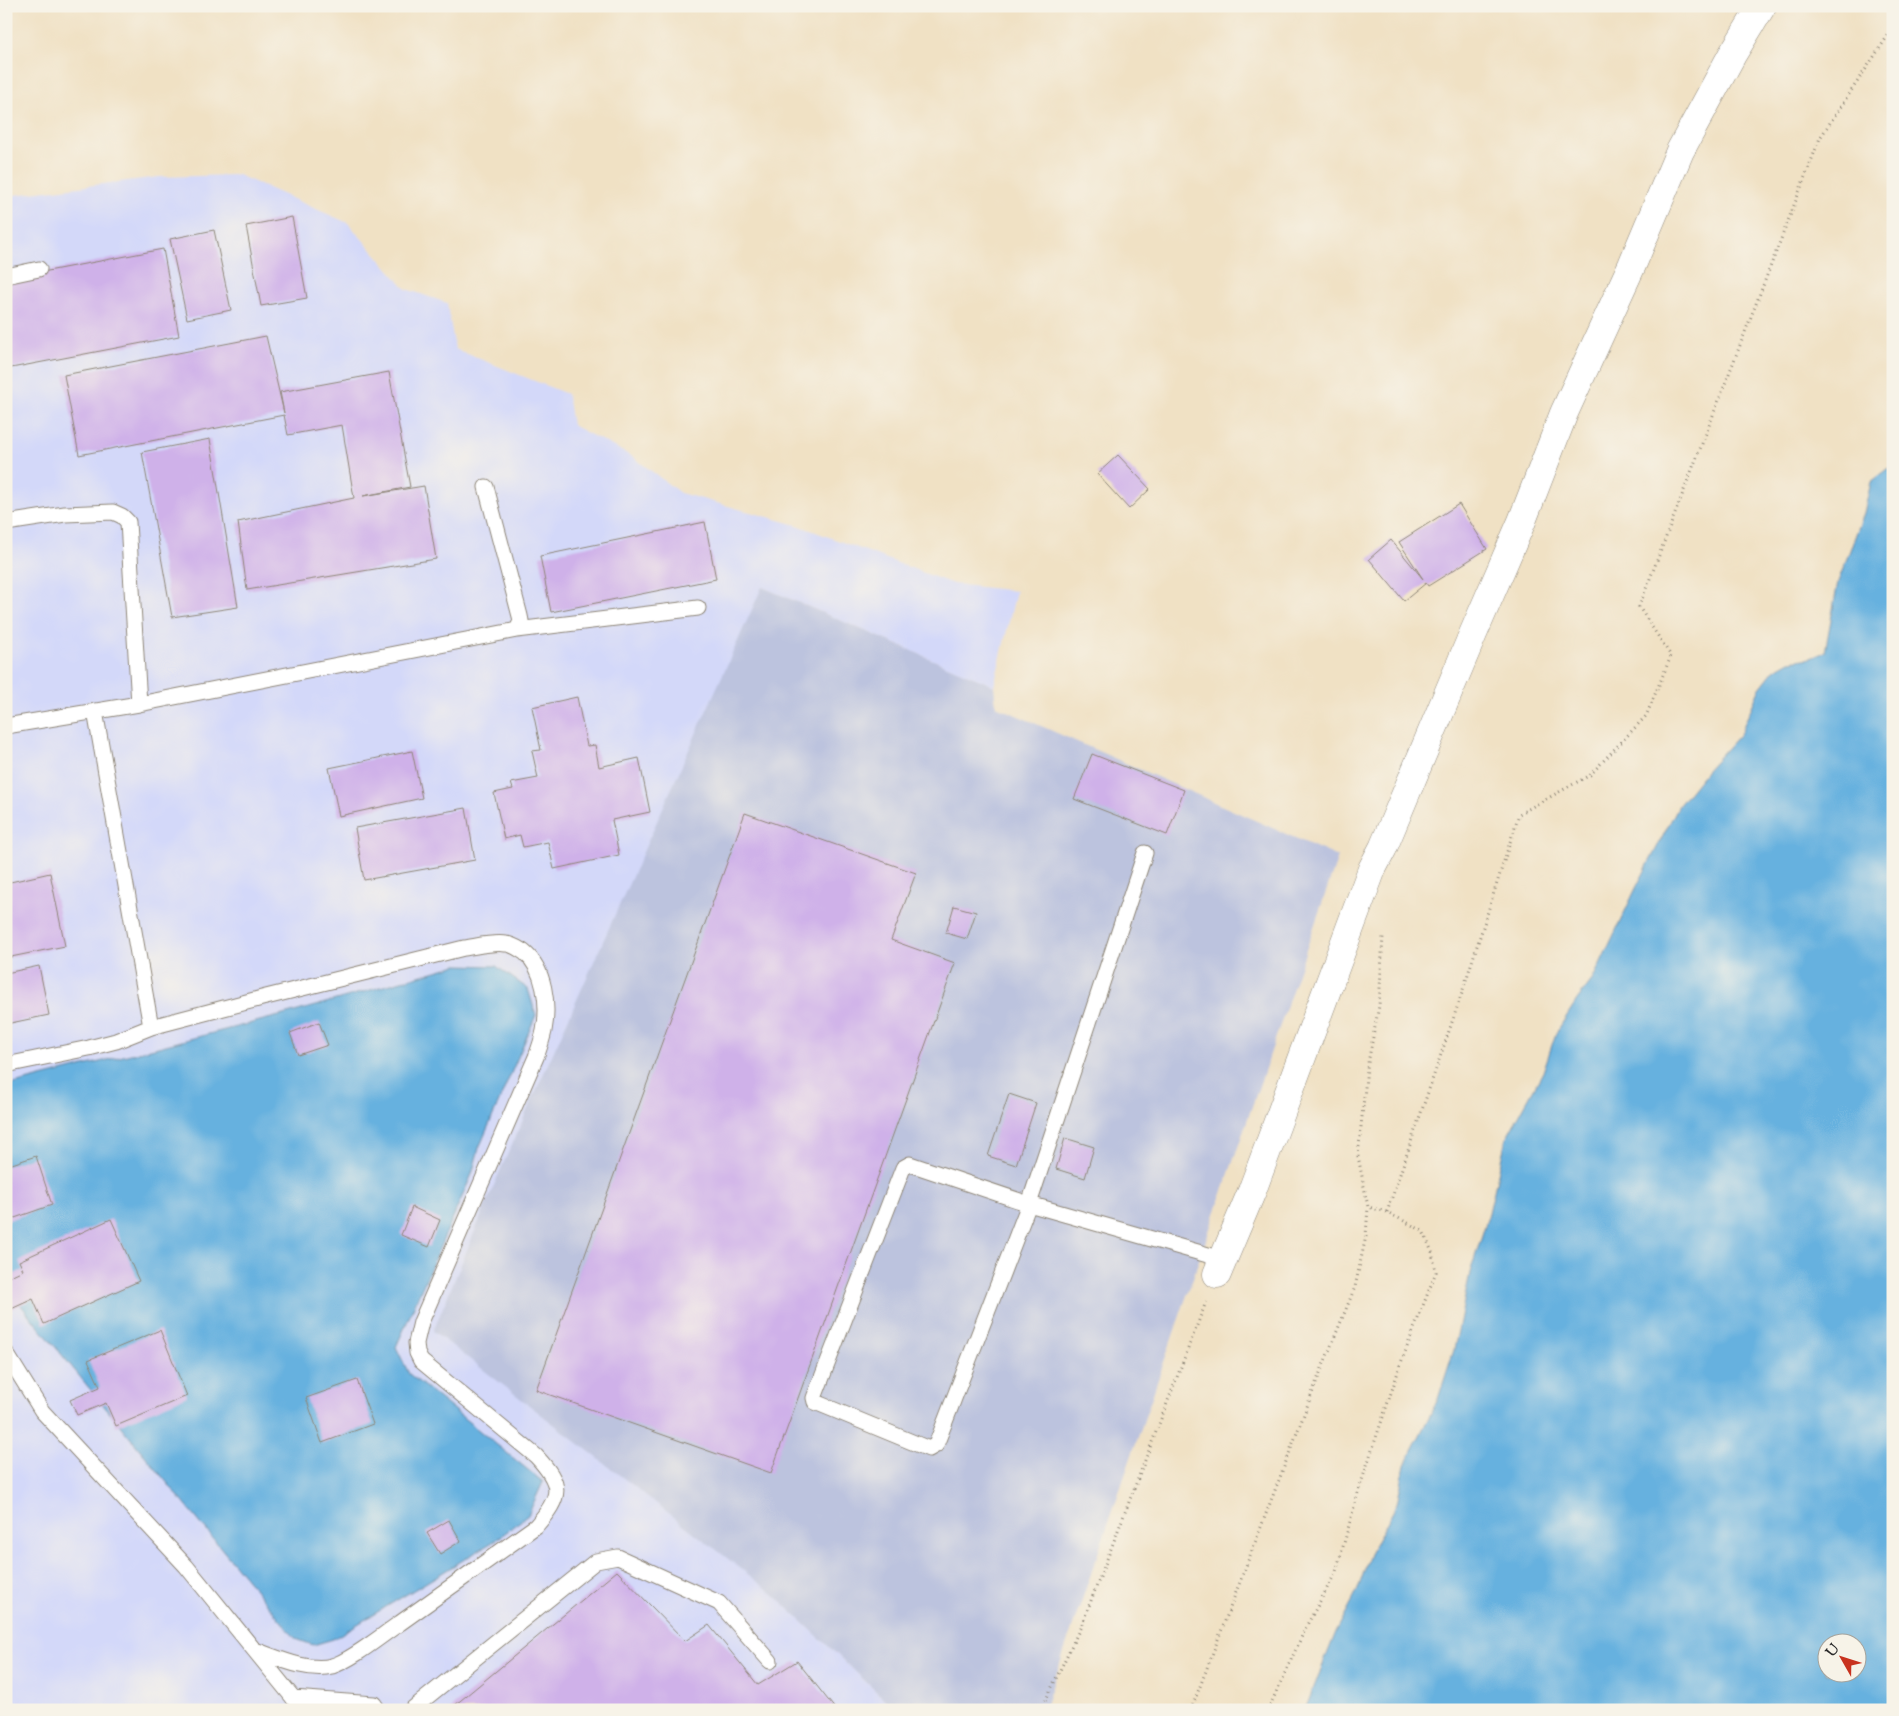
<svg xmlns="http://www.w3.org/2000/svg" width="1899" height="1716" font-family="'Sorts Mill Goudy',serif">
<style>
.built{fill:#d3d8f9}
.industrial{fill:#bcc3de}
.water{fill:#66b1df;stroke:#486e85;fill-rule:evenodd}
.building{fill:#cfb1e9}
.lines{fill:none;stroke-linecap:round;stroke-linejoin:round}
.lane-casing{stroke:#8e8678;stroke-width:17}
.street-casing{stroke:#8e8678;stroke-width:29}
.path{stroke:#8e8678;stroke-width:3;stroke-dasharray:1 4;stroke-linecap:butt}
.lane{stroke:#fff;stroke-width:15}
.street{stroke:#fff;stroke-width:28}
</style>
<rect width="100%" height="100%" fill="#f7f3e8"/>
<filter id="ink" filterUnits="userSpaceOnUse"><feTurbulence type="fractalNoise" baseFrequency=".02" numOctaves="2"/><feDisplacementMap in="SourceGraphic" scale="10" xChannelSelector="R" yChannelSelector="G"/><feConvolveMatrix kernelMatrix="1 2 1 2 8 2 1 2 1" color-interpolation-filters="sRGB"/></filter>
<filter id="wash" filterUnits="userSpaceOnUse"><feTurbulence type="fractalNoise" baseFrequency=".0096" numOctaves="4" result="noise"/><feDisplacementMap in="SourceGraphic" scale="20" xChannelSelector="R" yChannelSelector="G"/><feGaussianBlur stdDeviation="1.12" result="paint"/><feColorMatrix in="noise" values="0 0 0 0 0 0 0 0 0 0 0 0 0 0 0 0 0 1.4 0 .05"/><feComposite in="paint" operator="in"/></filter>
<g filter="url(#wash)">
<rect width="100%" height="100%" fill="#f0e1c4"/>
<path class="built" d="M 238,175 L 348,223 L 406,289 L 447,303 L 455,349 L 567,394 L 572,425 L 633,457 L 680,493 L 797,525 L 953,584 L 1016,591 L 994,686 L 762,587 L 761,1582 L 896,1710 L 6,1710 L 6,196 L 159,177 Z"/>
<path class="industrial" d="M 762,587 L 994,686 L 996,706 L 1338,857 L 1044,1710 L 896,1710 L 771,1592 L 433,1331 L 500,1171 Z"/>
<path class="water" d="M 1893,467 L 1893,1710 L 1305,1710 L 1336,1632 L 1357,1592 L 1370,1554 L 1397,1504 L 1405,1465 L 1438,1399 L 1454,1350 L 1470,1273 L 1489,1213 L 1506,1139 L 1543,1072 L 1556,1033 L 1577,1000 L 1593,979 L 1636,888 L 1679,805 L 1707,770 L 1740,734 L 1760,688 L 1774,670 L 1790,661 L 1811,658 L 1825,652 L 1838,582 L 1864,513 L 1871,482 L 1888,469 ZM 1826,1644 L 1856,1644 L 1856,1674 L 1826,1674 Z
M 457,965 L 496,966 L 528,989 L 536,1015 L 479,1148 L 472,1174 L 396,1347 L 409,1374 L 543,1482 L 528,1515 L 496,1540 L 333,1639 L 313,1645 L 296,1639 L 6,1287 L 6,1086 L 291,1013 Z"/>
<g id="blocks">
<path class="building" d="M 292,217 L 307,298 L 261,306 L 246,226 Z
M 6,226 L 10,251 L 6,252 Z
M 214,230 L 231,310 L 187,319 L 170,239 Z
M 163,249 L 179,336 L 6,369 L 6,279 Z
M 266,336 L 284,413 L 280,392 L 389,372 L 410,487 L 363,496 L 424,486 L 436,559 L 247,590 L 238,522 L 354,498 L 342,425 L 288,435 L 284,415 L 79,455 L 64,375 Z
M 210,439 L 238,607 L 172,617 L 142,452 Z
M 1118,455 L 1150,489 L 1129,509 L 1097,474 Z
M 1459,504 L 1487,549 L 1428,586 L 1426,583 L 1404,601 L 1369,559 L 1391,540 L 1423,579 L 1399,542 Z
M 705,522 L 716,579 L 551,612 L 540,556 Z
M 577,697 L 587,746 L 595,745 L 599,767 L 639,758 L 650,812 L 612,820 L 619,855 L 554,869 L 548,842 L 523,847 L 520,835 L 504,839 L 494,793 L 513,789 L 511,783 L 538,778 L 532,751 L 541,750 L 532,707 Z
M 412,751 L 422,798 L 339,816 L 329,768 Z
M 1092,754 L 1184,790 L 1167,835 L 1074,799 Z
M 466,808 L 475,860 L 364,880 L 355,828 Z
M 745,813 L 916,873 L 891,940 L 955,963 L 771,1473 L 536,1390 Z
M 50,873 L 65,946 L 6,958 L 6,883 Z
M 954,906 L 976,912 L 967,939 L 946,933 Z
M 39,966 L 49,1015 L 6,1024 L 6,973 Z
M 319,1022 L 328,1045 L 298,1055 L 290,1033 Z
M 1009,1094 L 1036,1103 L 1016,1165 L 988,1156 Z
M 1065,1138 L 1094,1147 L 1085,1178 L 1056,1169 Z
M 36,1156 L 52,1205 L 6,1221 L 6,1166 Z
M 412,1207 L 440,1220 L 429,1247 L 401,1235 Z
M 111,1219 L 139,1281 L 44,1324 L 33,1299 L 9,1310 L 6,1304 L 6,1278 L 23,1270 L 19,1261 Z
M 160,1330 L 187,1396 L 116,1426 L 106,1403 L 77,1415 L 70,1400 L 100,1387 L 88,1360 Z
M 357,1380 L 373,1424 L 322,1443 L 306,1398 Z
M 449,1520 L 461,1541 L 440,1554 L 427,1533 Z
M 617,1571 L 685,1641 L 709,1625 L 758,1685 L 797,1661 L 836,1710 L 449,1710 Z"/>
</g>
</g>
<g filter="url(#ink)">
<use href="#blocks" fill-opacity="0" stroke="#8e8678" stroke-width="1"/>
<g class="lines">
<defs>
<path id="lane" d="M 6,276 L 39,269
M 6,523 L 65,514 L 113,512 L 122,516 L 128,522 L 139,704
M 517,630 L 698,608
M 6,726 L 139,704 L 517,630 L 521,621 L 520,616 L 486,487
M 1145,853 L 1029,1204 L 936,1445 L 929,1449 L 815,1402 L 814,1398 L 903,1168 L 910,1164 L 1029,1204 L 1222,1259
M 151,1027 L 262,998 L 464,948 C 478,946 493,942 506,944 C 512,944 519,949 524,952 C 545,969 549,1005 544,1031 C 542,1040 539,1049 536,1057 L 421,1322 L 416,1343 L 417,1353 L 421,1361 L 536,1456 C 563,1485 562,1496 536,1526 C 491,1558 445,1591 400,1623 C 382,1635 352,1660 332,1666 C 307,1672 278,1658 255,1650
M 6,1065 L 89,1048 L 116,1041 L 151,1027 L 95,711
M 6,1353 L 42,1411 L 186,1566 L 303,1710
M 293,1698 L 374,1704 L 378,1710
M 411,1710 L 596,1561 L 618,1557 L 719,1603 L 770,1661"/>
<path id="street" d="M 1217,1274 L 1252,1191 L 1372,869 L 1383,848 L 1473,634 L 1522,521 L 1564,413 L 1632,265 L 1680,151 L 1732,55 L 1762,6"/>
</defs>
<use href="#lane" class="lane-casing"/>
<use href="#street" class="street-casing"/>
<path class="path" d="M 1387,1212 L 1462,993 L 1519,814 L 1590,775 L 1646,716 L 1671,656 L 1639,607 L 1820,138 L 1893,28
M 1041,1710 L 1082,1624 L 1206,1302
M 1191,1710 L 1316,1383 L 1355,1287 L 1366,1236 L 1368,1207
M 1268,1710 L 1307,1625 L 1336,1572 L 1359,1489 L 1402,1360 L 1436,1272 L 1432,1252 L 1423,1231 L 1387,1212 L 1368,1207 L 1358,1156 L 1367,1068 L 1379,1006 L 1383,936"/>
<use href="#lane" class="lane"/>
<use href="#street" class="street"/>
</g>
</g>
<rect width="1899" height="1716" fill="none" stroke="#f7f3e8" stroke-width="25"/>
<g transform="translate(1842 1658) rotate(309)"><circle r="24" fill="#f7f3e8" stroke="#a5a39c"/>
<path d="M0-4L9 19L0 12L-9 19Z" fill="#c8321e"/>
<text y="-8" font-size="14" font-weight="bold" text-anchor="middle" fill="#2b2b2b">U</text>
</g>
</svg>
